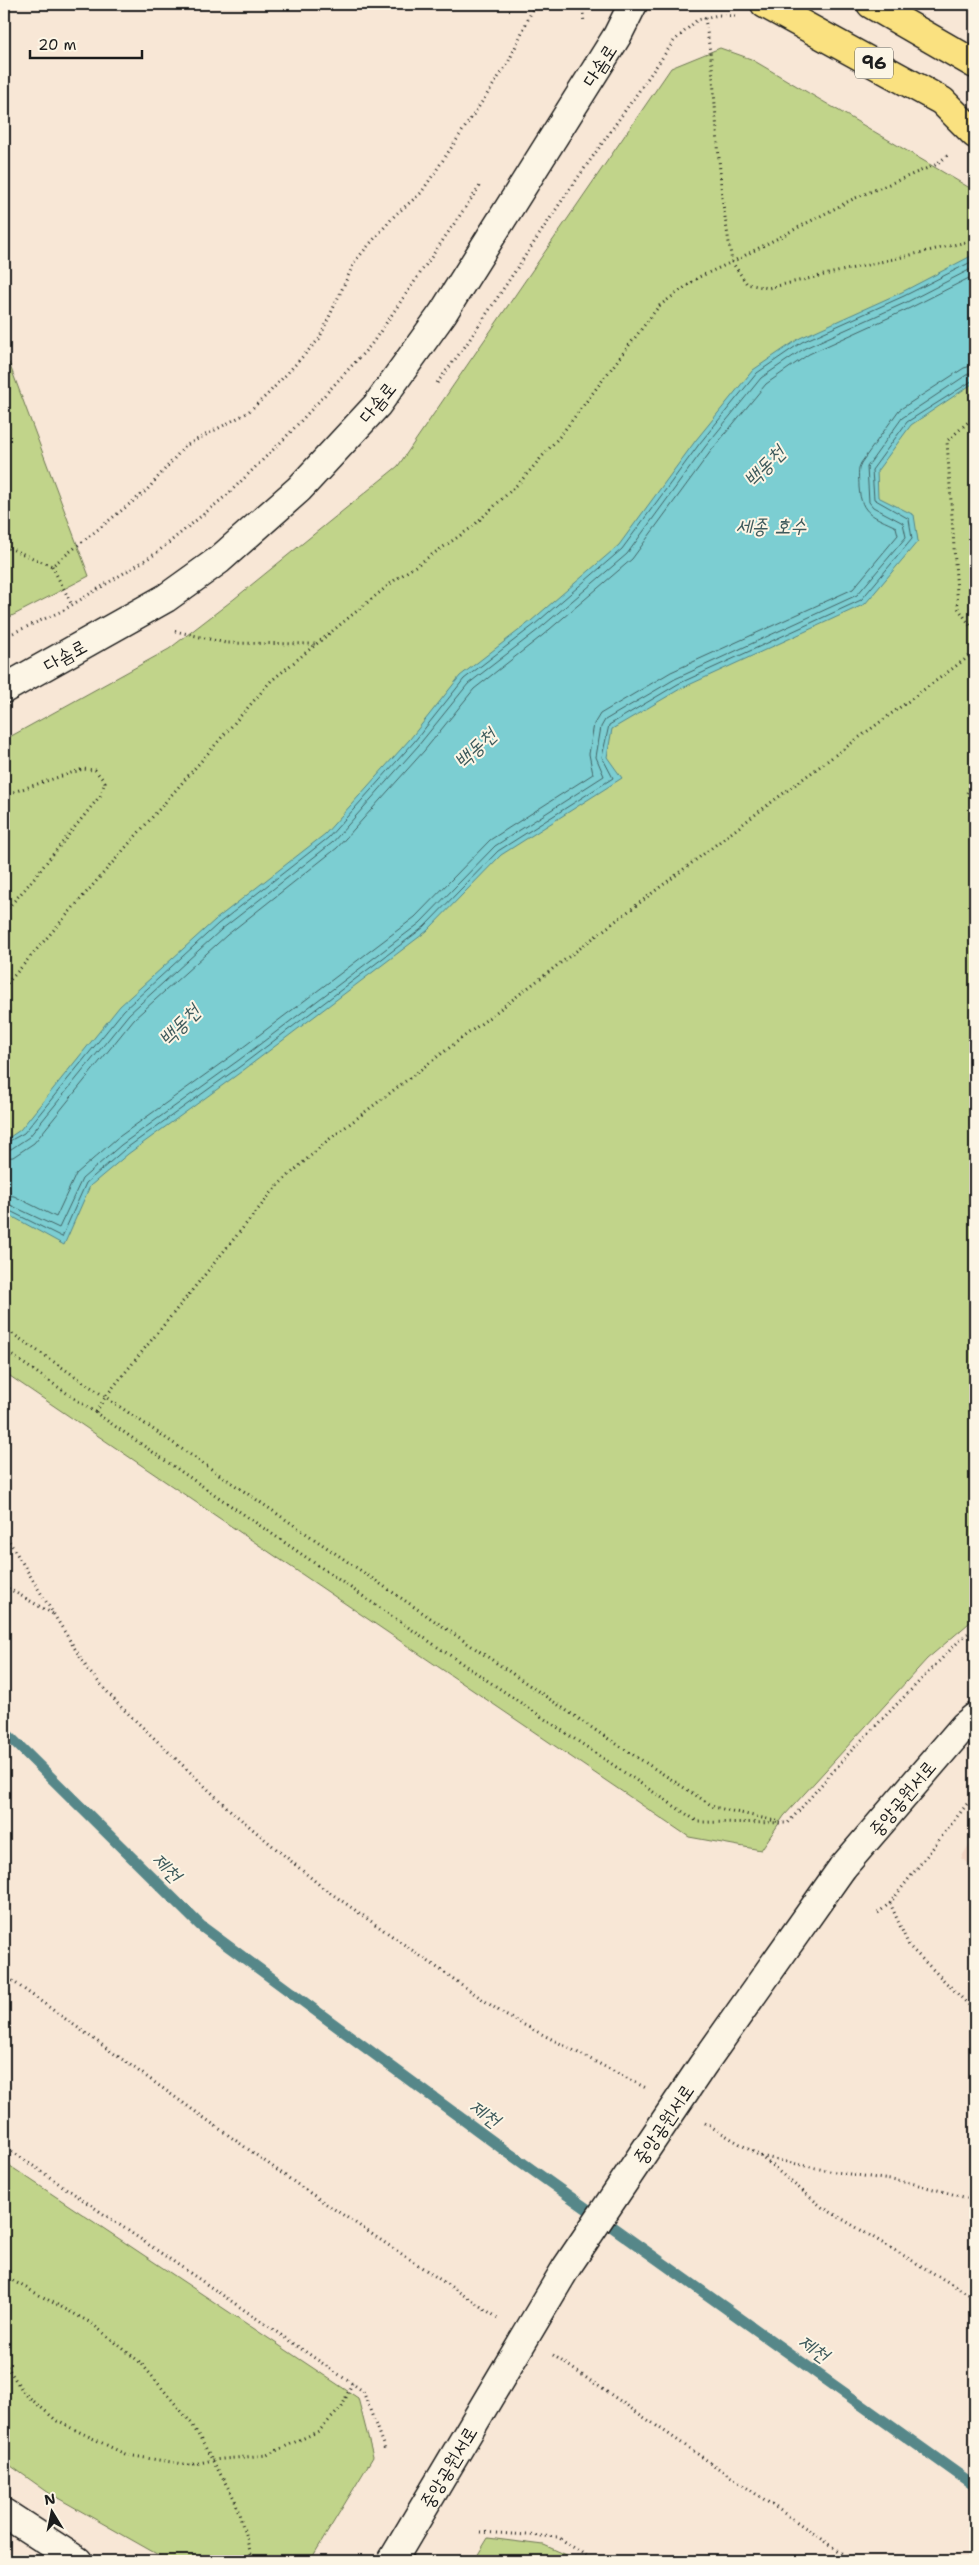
<svg xmlns="http://www.w3.org/2000/svg" width="979" height="2565" font-family="'Shantell Sans','Poor Story',sans-serif">
<style>
.built{fill:#f3d6c4}
.green{fill:#c1d48a;stroke:#6e7853}
.water{fill:#7cced2;stroke:#568789}
.lines{fill:none;stroke-linecap:round;stroke-linejoin:round}
.shore{stroke:#426365;stroke-width:1}
.stream{stroke:#568789;stroke-width:11}
.minor-casing{stroke:#1c1c1c;stroke-width:31}
.major-casing{stroke:#1c1c1c;stroke-width:31}
.path{stroke:#1c1c1c;stroke-width:3;stroke-dasharray:1 4;stroke-linecap:butt}
.minor{stroke:#fcf5e5;stroke-width:28}
.major{stroke:#fae180;stroke-width:28}
.minor-bridge-casing{stroke:#1c1c1c;stroke-width:31;stroke-linecap:butt}
.minor-bridge{stroke:#fcf5e5;stroke-width:28}
.labels{text-anchor:middle;stroke-width:4;stroke-linejoin:round;paint-order:stroke}
.shield{fill:#fcf5e5;stroke:#5f5d58;stroke-width:1}
.shield-label{font-size:18px;font-weight:bold;fill:#1c1c1c}
.street-label{font-size:19px;fill:#1c1c1c;stroke:#fcf5e5}
.water-label{font-size:20px;font-style:italic;fill:#3e5a5c;stroke:#fcf5e5}
</style>
<rect width="100%" height="100%" fill="#f8e7d6"/>
<filter id="ink" filterUnits="userSpaceOnUse"><feTurbulence type="fractalNoise" baseFrequency=".02" numOctaves="2"/><feDisplacementMap in="SourceGraphic" scale="10" xChannelSelector="R" yChannelSelector="G"/><feConvolveMatrix kernelMatrix="1 2 1 2 8 2 1 2 1" color-interpolation-filters="sRGB"/></filter>
<g filter="url(#ink)">
<path class="built" d="M 975,1835 L 975,1868 L 961,1858 Z"/>
<path class="green" d="M 720,48 L 751,59 L 975,191 L 975,1618 L 927,1659 L 784,1816 L 761,1850 L 689,1837 L 4,1372 L 4,740 L 169,649 L 234,599 L 398,466 L 671,68 Z
M 4,359 L 9,363 L 89,576 L 4,620 Z
M 4,2162 L 358,2398 L 373,2457 L 310,2561 L 169,2561 L 49,2493 L 4,2461 Z
M 488,2538 L 544,2545 L 580,2561 L 474,2561 Z"/>
<path class="water" d="M 975,254 L 975,382 L 911,425 L 877,471 L 878,497 L 914,515 L 918,541 L 865,604 L 680,689 L 612,729 L 607,757 L 622,778 L 501,855 L 427,931 L 245,1069 L 128,1154 L 90,1186 L 64,1245 L 4,1212 L 4,1141 L 20,1130 L 120,1006 L 215,920 L 325,834 L 410,739 L 460,676 L 531,621 L 619,545 L 696,440 L 753,370 L 800,338 L 902,292 Z"/>
<g class="lines">
<path class="shore" d="M 4,1144 L 24,1133 L 124,1010 L 218,924 L 328,838 L 414,742 L 464,679 L 534,625 L 622,549 L 700,443 L 757,373 L 802,342 L 904,296 L 975,260
M 4,1151 L 11,1149 L 29,1137 L 129,1014 L 222,929 L 332,843 L 418,746 L 468,684 L 538,630 L 627,554 L 705,447 L 761,378 L 805,348 L 907,302 L 975,267
M 4,1158 L 13,1157 L 34,1143 L 134,1019 L 227,935 L 337,848 L 424,751 L 474,689 L 543,635 L 632,559 L 711,451 L 766,384 L 809,354 L 910,308 L 975,275
M 4,1195 L 14,1196 L 56,1217 L 76,1174 L 116,1139 L 234,1054 L 415,917 L 490,840 L 593,774 L 589,754 L 594,724 L 600,714 L 671,672 L 853,589 L 898,535 L 896,527 C 874,516 861,515 859,487 C 859,478 857,471 861,463 L 899,410 L 964,368 L 975,365
M 4,1202 L 59,1228 L 82,1179 L 121,1145 L 239,1060 L 420,923 L 495,846 L 604,776 L 596,757 L 601,727 L 605,720 L 675,679 L 857,595 L 906,537 L 903,523 L 873,507 L 869,502 L 867,467 L 902,418 L 968,374 L 975,372
M 4,1208 L 62,1237 L 86,1183 L 124,1150 L 242,1065 L 424,927 L 498,851 L 613,778 L 602,757 L 609,725 L 678,684 L 861,600 L 912,539 L 909,519 L 874,499 L 872,470 L 907,422 L 975,379"/>
<path class="stream" d="M 4,1731 L 201,1926 L 503,2149 L 975,2486"/>
<defs>
<path id="minor" d="M 4,689 L 166,598 L 219,560 L 299,489 L 377,405 L 443,313 L 617,36 L 633,4
M 842,1868 L 964,1726 L 975,1717
M 4,2513 L 78,2561"/>
<path id="major" d="M 765,4 L 942,101 L 975,134
M 871,4 L 975,64"/>
</defs>
<use href="#minor" class="minor-casing"/>
<use href="#major" class="major-casing"/>
<path class="path" d="M 582,4 L 584,23
M 705,18 L 712,65 L 722,198 L 732,262 L 747,284 L 768,288 L 975,240
M 437,383 L 466,345 L 563,199 L 674,41 L 697,20 L 718,15 L 735,16
M 975,416 L 947,441 L 958,608 L 975,632
M 4,546 L 52,566 L 146,491 L 185,446 L 247,413 L 267,395 L 319,339 L 355,261 L 395,215 L 421,193 L 508,63 L 535,4
M 52,566 L 72,605
M 175,631 L 226,643 L 315,644
M 4,637 L 62,611 L 155,554 L 227,495 L 285,438 L 371,345 L 480,186
M 967,793 L 975,776
M 4,795 L 83,769 L 95,770 L 105,782 L 100,796 L 25,889 L 4,912
M 4,987 L 271,681 L 395,580 L 471,528 L 520,482 L 560,436 L 659,306 L 699,277 L 732,262 L 853,199 L 935,165 L 948,155
M 4,1328 L 601,1734 L 714,1807 L 780,1822
M 4,1350 L 399,1621 L 698,1822 L 788,1823 L 850,1752 L 962,1638 L 975,1628
M 96,1412 L 106,1396 L 277,1186 L 327,1141 L 777,798 L 975,652
M 4,1533 L 88,1670 L 118,1704 L 231,1811 L 322,1887 L 505,2015 L 648,2089
M 4,1586 L 53,1614
M 890,1903 L 909,1946 L 975,2011
M 878,1913 L 890,1903 L 967,1804 L 975,1797
M 4,1975 L 301,2187 L 498,2318
M 705,2123 L 760,2156 L 829,2171 L 911,2183 L 975,2200
M 4,2146 L 363,2391 L 385,2450
M 760,2156 L 822,2207 L 975,2298
M 4,2276 L 91,2323 L 141,2363 L 192,2424 L 235,2500 L 253,2561
M 553,2355 L 854,2561
M 4,2362 L 24,2393 L 57,2421 L 127,2455 L 190,2465 L 213,2460 L 267,2455 L 319,2431 L 342,2407 L 352,2383
M 481,2532 L 558,2537 L 594,2561"/>
<use href="#minor" class="minor"/>
<use href="#major" class="major"/>
<defs>
<path id="minor-bridge" d="M 392,2561 L 566,2268 L 702,2066 L 842,1868"/>
</defs>
<use href="#minor-bridge" class="minor-bridge-casing"/>
<use href="#minor-bridge" class="minor-bridge"/>
</g>
</g>
<g class="labels">
<rect class="shield" x="855" y="47.5" width="38" height="31" rx="4"/>
<g class="shield-label">
<text x="874" y="69">96</text>
</g>
<g class="street-label">
<text transform="translate(599 65) rotate(-57)" y="7">다솜로</text>
<text transform="translate(377 402) rotate(-51)" y="7">다솜로</text>
<text transform="translate(65 655) rotate(-29)" y="7">다솜로</text>
<text transform="translate(902 1798) rotate(-50)" y="7">중앙공원서로</text>
<text transform="translate(663 2124) rotate(-56)" y="7">중앙공원서로</text>
<text transform="translate(448 2467) rotate(-59)" y="7">중앙공원서로</text>
</g>
<g class="water-label">
<text transform="translate(764 466) rotate(-45)" y="7">백동천</text>
<text x="771" y="533">세종 호수</text>
<text transform="translate(475 748) rotate(-43)" y="7">백동천</text>
<text transform="translate(179 1025) rotate(-45)" y="7">백동천</text>
<text transform="translate(167 1867) rotate(45)" y="7">제천</text>
<text transform="translate(485 2113) rotate(36)" y="7">제천</text>
<text transform="translate(814 2348) rotate(35)" y="7">제천</text>
</g>
</g>
<rect width="979" height="2565" fill="none" stroke="#fcf5e5" stroke-width="20"/>
<rect x="10" y="10" width="959" height="2545" fill="none" stroke="#1c1c1c" stroke-width="2" filter="url(#ink)"/>
<g transform="translate(52 2512) rotate(350)" stroke="#fcf5e5" stroke-width="4" paint-order="stroke">
<path d="M0-4L9 19L0 12L-9 19Z" fill="#1c1c1c"/>
<text y="-8" font-size="14" font-weight="bold" text-anchor="middle" fill="#1c1c1c">N</text>
</g>
<path d="M30 50v8h112v-8" fill="none" stroke="#1c1c1c" stroke-width="2.5"/>
<text x="38" y="50" font-size="15" fill="#1c1c1c" stroke="#fcf5e5" stroke-width="4" paint-order="stroke">20 m</text>
</svg>
